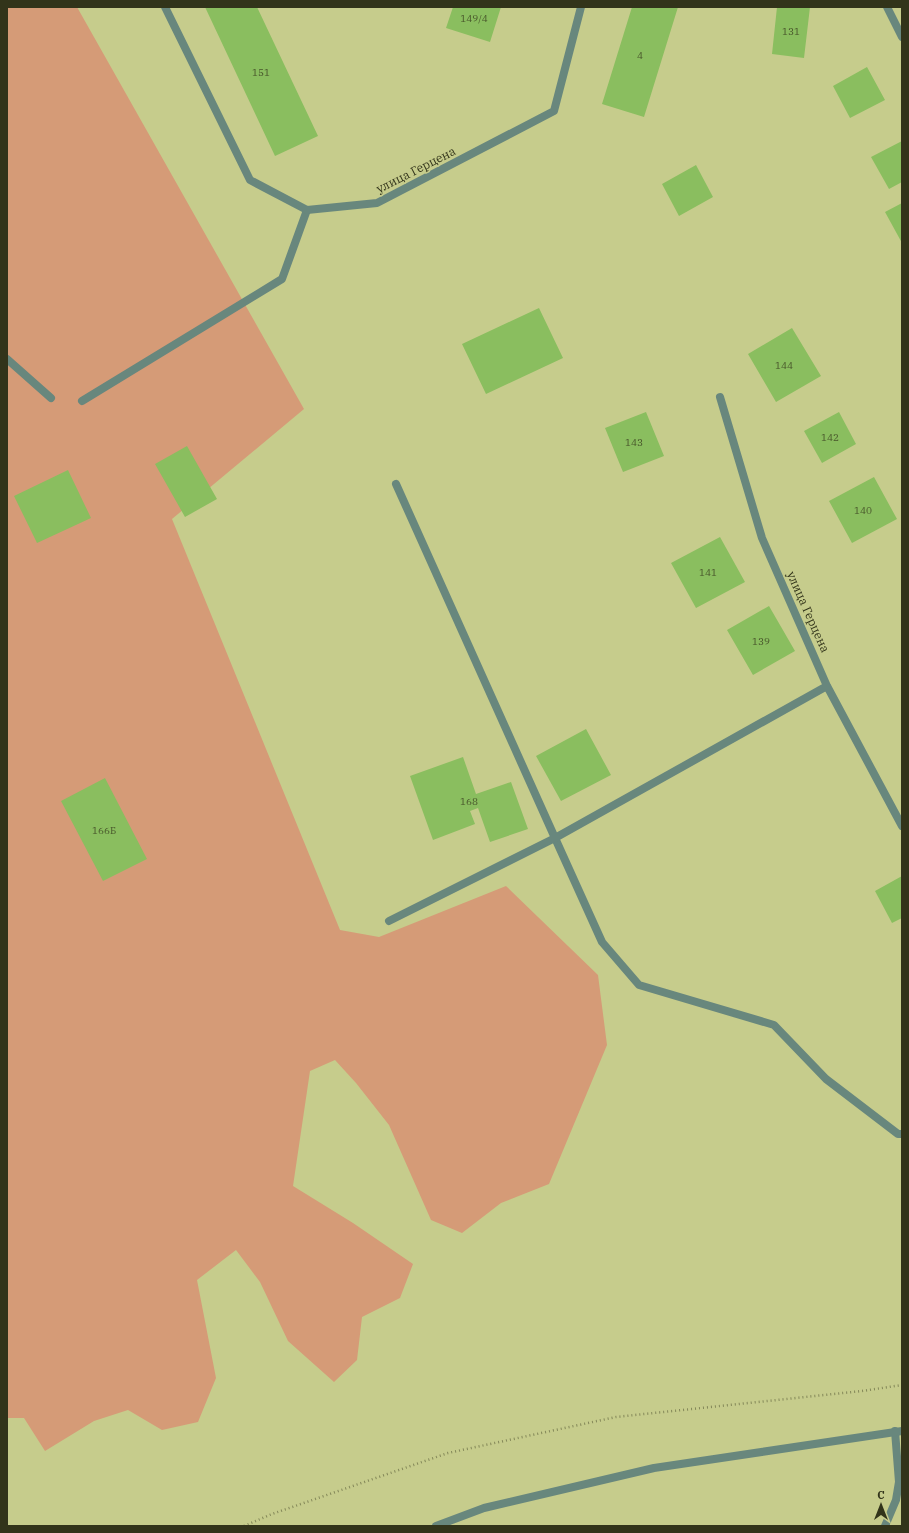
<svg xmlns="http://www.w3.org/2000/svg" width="909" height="1533" font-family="'IBM Plex Serif',serif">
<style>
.green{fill:#d59b77}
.building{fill:#8abe5f}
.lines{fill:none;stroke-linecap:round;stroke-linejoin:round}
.path{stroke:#848859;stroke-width:2.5;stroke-dasharray:1 3;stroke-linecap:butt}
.service{stroke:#68877d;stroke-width:8}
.minor{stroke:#68877d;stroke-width:8}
.tertiary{stroke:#68877d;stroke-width:8}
.labels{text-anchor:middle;stroke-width:3;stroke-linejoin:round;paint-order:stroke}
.number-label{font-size:10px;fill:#48562b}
.street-label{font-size:12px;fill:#32341a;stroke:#c6cc8c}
</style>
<rect width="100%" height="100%" fill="#c6cc8c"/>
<path class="green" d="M 7,7 L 77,7 L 304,409 L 172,519 L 340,930 L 379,937 L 506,886 L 598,975 L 607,1045 L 549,1184 L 501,1203 L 462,1233 L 431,1220 L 389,1125 L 356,1083 L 335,1060 L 310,1071 L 293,1186 L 353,1223 L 413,1264 L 400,1298 L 362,1317 L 357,1360 L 334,1382 L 288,1341 L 260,1282 L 236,1250 L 197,1280 L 216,1378 L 198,1422 L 162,1430 L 128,1410 L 94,1421 L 45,1451 L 24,1418 L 7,1418 Z"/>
<path class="building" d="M 205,7 L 257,7 L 318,136 L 275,156 Z
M 453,7 L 501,7 L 490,42 L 446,28 Z
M 632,7 L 678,7 L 644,117 L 602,104 Z
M 777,7 L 810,7 L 804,58 L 772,54 Z
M 867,67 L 885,100 L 850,118 L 833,86 Z
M 902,141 L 902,182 L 889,189 L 871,157 Z
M 696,165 L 713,197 L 679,216 L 662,184 Z
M 902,203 L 902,243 L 885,212 Z
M 539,308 L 563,358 L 486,394 L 462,344 Z
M 792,328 L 821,376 L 776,402 L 748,354 Z
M 646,412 L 664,456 L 623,472 L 605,428 Z
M 839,412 L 856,444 L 822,463 L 804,431 Z
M 187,446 L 217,499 L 185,517 L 155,464 Z
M 68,470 L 91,518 L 37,543 L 14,496 Z
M 874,477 L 897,519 L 852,543 L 829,501 Z
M 720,537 L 745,582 L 696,608 L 671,563 Z
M 769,606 L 795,651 L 753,675 L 727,630 Z
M 586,729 L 611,775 L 561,801 L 536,756 Z
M 463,757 L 476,794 L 511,782 L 528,829 L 490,842 L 478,808 L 470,811 L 475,824 L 433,840 L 410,776 Z
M 105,778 L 147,859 L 103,881 L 61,801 Z
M 902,876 L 902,918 L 892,923 L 875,891 Z"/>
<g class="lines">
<path class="path" d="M 244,1526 L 272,1514 L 448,1453 L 616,1417 L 862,1391 L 902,1385"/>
<path class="service" d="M 7,359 L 51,398
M 82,401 L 282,279 L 307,210
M 555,838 L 602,942 L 639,985 L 774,1025 L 826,1079 L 898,1134 L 902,1134
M 885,1526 L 896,1500 L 899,1482 L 895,1431"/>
<path class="minor" d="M 165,7 L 250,180 L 307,210 L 377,203 L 554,111 L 581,7
M 887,7 L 902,37
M 720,397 L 762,538 L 827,686 L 902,826
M 396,484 L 555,838
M 389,921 L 555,838 L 827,686"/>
<path class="tertiary" d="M 436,1526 L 484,1508 L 654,1468 L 902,1431"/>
</g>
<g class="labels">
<g class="number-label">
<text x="474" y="22">149/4</text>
<text x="791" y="35">131</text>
<text x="640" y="59">4</text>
<text x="261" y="76">151</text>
<text x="784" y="369">144</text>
<text x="830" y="441">142</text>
<text x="634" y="446">143</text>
<text x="863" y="514">140</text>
<text x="708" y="576">141</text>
<text x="761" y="645">139</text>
<text x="469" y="805">168</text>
<text x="104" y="834">166Б</text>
</g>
<g class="street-label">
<text transform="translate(416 170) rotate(-27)" y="4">улица Герцена</text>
<text transform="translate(808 612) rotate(66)" y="4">улица Герцена</text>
</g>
</g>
<rect width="909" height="1533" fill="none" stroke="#32341a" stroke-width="16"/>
<g transform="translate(881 1505)" stroke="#c6cc8c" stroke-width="3" paint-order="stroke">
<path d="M0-3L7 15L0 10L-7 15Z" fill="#32341a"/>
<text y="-6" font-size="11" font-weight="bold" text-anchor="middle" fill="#32341a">С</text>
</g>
</svg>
